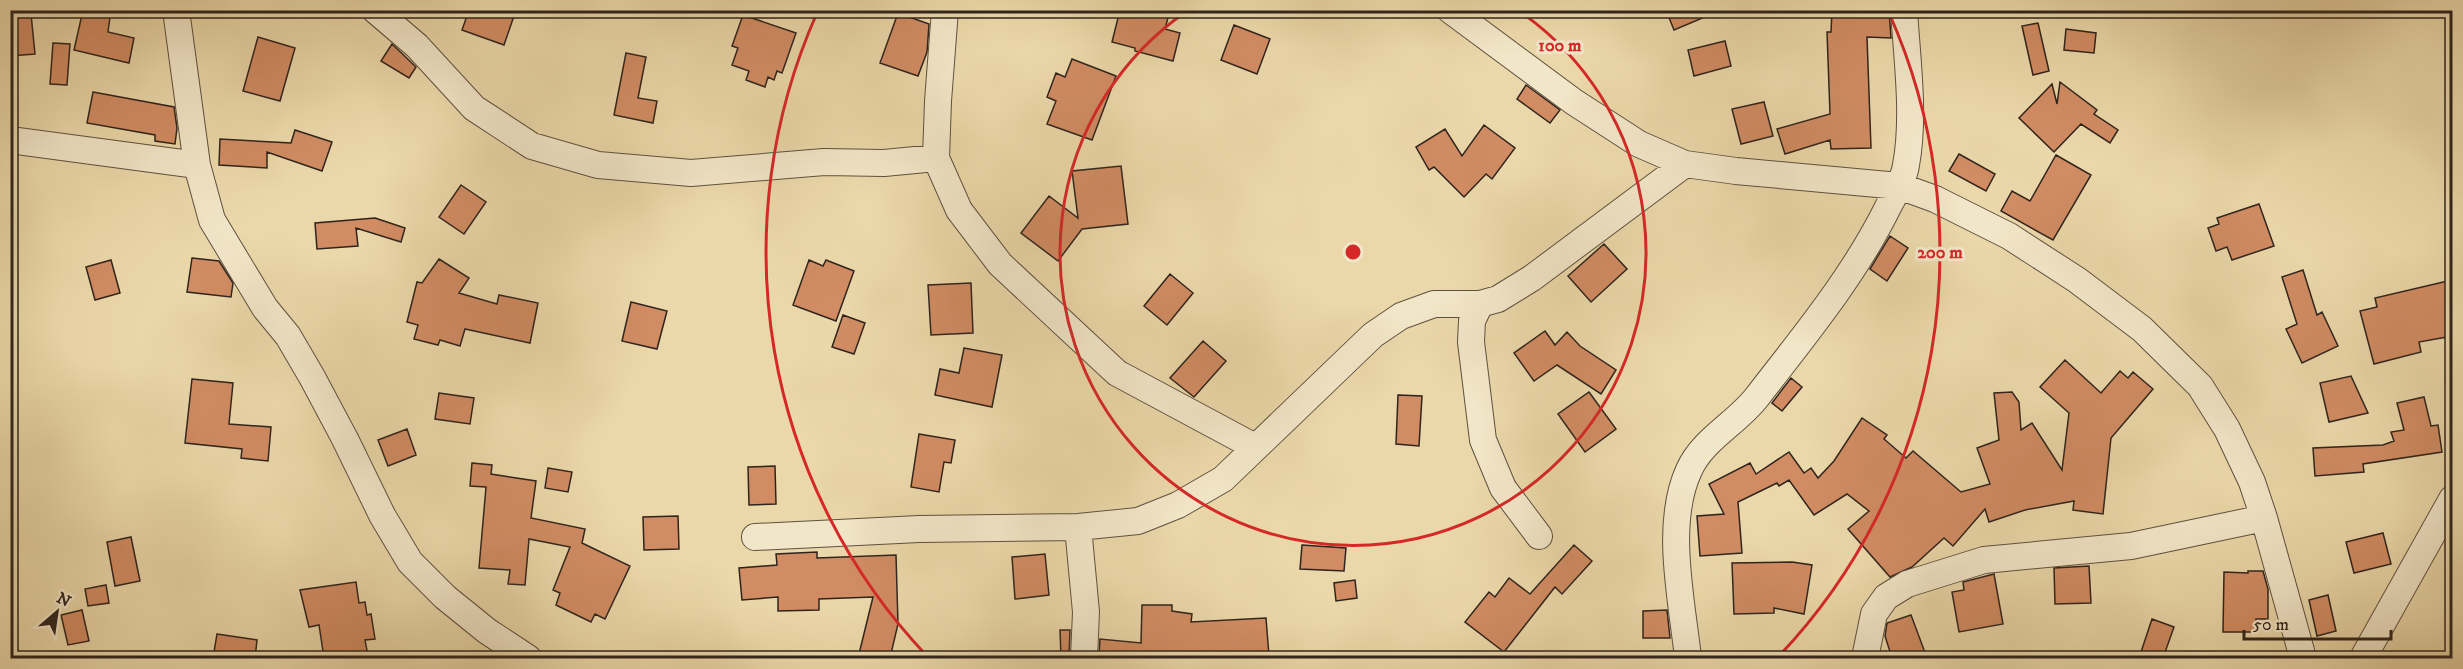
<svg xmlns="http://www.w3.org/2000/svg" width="2463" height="669" font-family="'IM FELL DW Pica',serif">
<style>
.building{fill:#d18c63;stroke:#2f241d;stroke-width:1.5}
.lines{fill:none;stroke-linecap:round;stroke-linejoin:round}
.minor-casing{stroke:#5e5140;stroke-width:28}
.minor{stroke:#f2e6c8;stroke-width:26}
.ring{fill:none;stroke:#d62828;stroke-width:3}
.centre{fill:#d62828;stroke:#f2e6c8;stroke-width:3}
.ring-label{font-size:18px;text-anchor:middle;font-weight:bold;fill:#d62828;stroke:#f2e6c8;stroke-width:6;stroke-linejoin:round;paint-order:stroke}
</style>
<rect width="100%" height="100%" fill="#ebd8aa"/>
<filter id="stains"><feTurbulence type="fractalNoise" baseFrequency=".00333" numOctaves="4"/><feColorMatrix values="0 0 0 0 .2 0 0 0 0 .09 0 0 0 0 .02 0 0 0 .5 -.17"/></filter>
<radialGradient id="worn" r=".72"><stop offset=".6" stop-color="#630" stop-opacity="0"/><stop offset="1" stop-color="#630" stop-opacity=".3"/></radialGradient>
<path class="building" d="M 83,10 L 111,10 L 108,32 L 134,38 L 129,63 L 74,50 Z
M 469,10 L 516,10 L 504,45 L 462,30 Z
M 1120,10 L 1170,10 L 1165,29 L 1180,33 L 1173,61 L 1135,51 L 1135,48 L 1112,42 Z
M 1666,10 L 1719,10 L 1719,11 L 1674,30 Z
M 1832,10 L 1889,10 L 1891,38 L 1867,37 L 1871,148 L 1831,149 L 1830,140 L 1785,154 L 1777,129 L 1830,114 L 1827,32 L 1831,32 Z
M 898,13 L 929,24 L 927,52 L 918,76 L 880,63 Z
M 31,14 L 35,54 L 10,56 L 10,16 Z
M 743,15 L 796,33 L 782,73 L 777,71 L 774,80 L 768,77 L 765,87 L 746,80 L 749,71 L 732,65 L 738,48 L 732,46 Z
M 2038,23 L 2049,71 L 2033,75 L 2022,26 Z
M 1234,25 L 1270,39 L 1257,74 L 1221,60 Z
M 2066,29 L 2096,33 L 2094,53 L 2064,50 Z
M 258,37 L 295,48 L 280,101 L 243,91 Z
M 1725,41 L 1731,66 L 1694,76 L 1688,50 Z
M 53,43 L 70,44 L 67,85 L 50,84 Z
M 392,44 L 416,67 L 409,78 L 381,61 Z
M 626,53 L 646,57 L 638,98 L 657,101 L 653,123 L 614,115 Z
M 1072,59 L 1116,76 L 1092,140 L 1047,124 L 1056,101 L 1047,97 L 1056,73 L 1065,77 Z
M 2060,82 L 2097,110 L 2094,114 L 2118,130 L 2110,143 L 2081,124 L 2054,152 L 2019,118 L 2052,84 L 2057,104 Z
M 1526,85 L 1560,110 L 1550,123 L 1517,99 Z
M 93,92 L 174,107 L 177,128 L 175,144 L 155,141 L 155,135 L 87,123 Z
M 1764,102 L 1773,136 L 1741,144 L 1732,109 Z
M 1484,125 L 1515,148 L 1492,179 L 1486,174 L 1464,197 L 1434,167 L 1429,170 L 1416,147 L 1445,129 L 1462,156 Z
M 295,130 L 332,142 L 322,171 L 267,152 L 267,168 L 219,165 L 220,139 L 291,143 Z
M 1959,154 L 1995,174 L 1986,191 L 1949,171 Z
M 2056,155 L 2091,175 L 2053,240 L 2001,211 L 2012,191 L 2030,201 Z
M 1121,166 L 1128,224 L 1082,229 L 1058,261 L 1021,233 L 1049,196 L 1078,218 L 1072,171 Z
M 461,185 L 486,202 L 464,234 L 439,217 Z
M 2259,204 L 2274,246 L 2232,260 L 2227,247 L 2216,251 L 2208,228 L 2219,224 L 2217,218 Z
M 375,218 L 405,228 L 401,242 L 356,228 L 358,246 L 317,249 L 315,223 Z
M 1890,236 L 1908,248 L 1887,281 L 1870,269 Z
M 1604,244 L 1627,269 L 1591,302 L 1568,276 Z
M 192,258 L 219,261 L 233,283 L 231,297 L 187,292 Z
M 439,259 L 469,278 L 459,293 L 497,304 L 499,295 L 538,303 L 530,343 L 465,329 L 460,346 L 440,340 L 438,345 L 414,339 L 418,325 L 407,322 L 417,282 L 422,283 Z
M 111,260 L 120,293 L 95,300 L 86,267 Z
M 809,260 L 823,266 L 826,260 L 854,271 L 836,321 L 793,305 Z
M 2303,270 L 2317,315 L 2322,312 L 2338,346 L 2302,363 L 2286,329 L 2297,324 L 2282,277 Z
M 1170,274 L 1193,293 L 1167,325 L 1144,306 Z
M 2452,280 L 2452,336 L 2419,342 L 2421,352 L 2374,364 L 2360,311 L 2377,307 L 2375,298 Z
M 971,283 L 973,333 L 931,335 L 928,285 Z
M 631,302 L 667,311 L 657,349 L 622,341 Z
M 843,315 L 865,323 L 854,354 L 832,347 Z
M 1545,331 L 1555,345 L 1567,332 L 1580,346 L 1616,370 L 1601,394 L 1557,365 L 1534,381 L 1514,353 Z
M 1203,341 L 1226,361 L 1194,397 L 1170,378 Z
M 964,348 L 1002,355 L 992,407 L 935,395 L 940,369 L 959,373 Z
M 2065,360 L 2101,393 L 2120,371 L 2128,378 L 2133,372 L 2153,389 L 2111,438 L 2103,514 L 2073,510 L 2074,501 L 2025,510 L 1989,522 L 1985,509 L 1953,546 L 1944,538 L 1912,567 L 1890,577 L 1848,529 L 1869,511 L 1847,494 L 1814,515 L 1789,480 L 1779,486 L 1777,483 L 1738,502 L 1742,553 L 1700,556 L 1697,516 L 1724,514 L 1709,484 L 1750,463 L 1756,474 L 1789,452 L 1804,473 L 1811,468 L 1818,478 L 1834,461 L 1862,418 L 1887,435 L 1884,439 L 1906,458 L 1913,451 L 1961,492 L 1990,484 L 1977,448 L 1999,440 L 1994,393 L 2012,392 L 2019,402 L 2021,430 L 2032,423 L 2062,470 L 2069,413 L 2040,387 Z
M 2351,376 L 2368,413 L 2329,422 L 2320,383 Z
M 1791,378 L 1802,387 L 1782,411 L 1772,403 Z
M 192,379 L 233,383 L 229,424 L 271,427 L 268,461 L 241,458 L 242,449 L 185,443 Z
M 1589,392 L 1616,429 L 1585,452 L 1558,414 Z
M 439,393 L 474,398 L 470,424 L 435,419 Z
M 1398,395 L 1422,396 L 1419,446 L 1396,444 Z
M 2424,397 L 2431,426 L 2438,425 L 2442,452 L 2363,464 L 2364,472 L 2315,476 L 2313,448 L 2383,445 L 2394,441 L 2391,432 L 2404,430 L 2397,403 Z
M 407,429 L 416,455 L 388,466 L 378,440 Z
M 919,434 L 955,440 L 951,463 L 944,462 L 939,492 L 911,487 Z
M 472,463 L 492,465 L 491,474 L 536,481 L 531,518 L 585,529 L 582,543 L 630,566 L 605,619 L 595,614 L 591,622 L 556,605 L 560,593 L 553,590 L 570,547 L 529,539 L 525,585 L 508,584 L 510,570 L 479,568 L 486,487 L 470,486 Z
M 775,466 L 776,504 L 749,505 L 748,467 Z
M 548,468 L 572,472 L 568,492 L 545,488 Z
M 678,516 L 679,549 L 644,550 L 643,517 Z
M 2383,533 L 2391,564 L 2354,573 L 2346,542 Z
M 131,537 L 140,581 L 115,586 L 107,542 Z
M 1302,545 L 1346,548 L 1344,571 L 1300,569 Z
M 1574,545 L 1592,561 L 1562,594 L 1555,587 L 1504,652 L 1465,622 L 1489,592 L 1495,597 L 1509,578 L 1530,594 Z
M 817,552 L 817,558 L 896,555 L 898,624 L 890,658 L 858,658 L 873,597 L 819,599 L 819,610 L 778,611 L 778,597 L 742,600 L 739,568 L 777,565 L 776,554 Z
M 1045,554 L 1049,595 L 1015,599 L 1012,557 Z
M 1792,562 L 1812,565 L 1804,614 L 1774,608 L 1774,613 L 1734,614 L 1732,563 Z
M 2089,566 L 2091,603 L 2055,604 L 2054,568 Z
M 2248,571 L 2263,571 L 2268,589 L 2268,619 L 2256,619 L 2256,632 L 2223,632 L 2224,572 L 2248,573 Z
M 1994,574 L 2003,624 L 1959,632 L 1952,592 L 1964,590 L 1963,582 Z
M 1355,580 L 1357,598 L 1336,601 L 1334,583 Z
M 356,582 L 359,603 L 365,602 L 367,615 L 371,614 L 375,639 L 365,640 L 368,656 L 324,658 L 319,625 L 309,627 L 300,590 Z
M 106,585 L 109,603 L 88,606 L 85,589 Z
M 2328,595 L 2336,631 L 2317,636 L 2309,600 Z
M 1142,605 L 1172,605 L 1172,611 L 1192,614 L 1191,622 L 1266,618 L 1269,656 L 1223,658 L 1099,657 L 1100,639 L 1141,643 Z
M 82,610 L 89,641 L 68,645 L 61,615 Z
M 1667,610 L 1670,638 L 1643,638 L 1643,611 Z
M 1911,615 L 1927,658 L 1892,658 L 1885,636 L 1887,623 Z
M 2152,619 L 2174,627 L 2163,658 L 2139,658 Z
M 1060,630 L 1070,630 L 1069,658 L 1061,658 Z
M 217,634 L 257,640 L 255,658 L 213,658 Z"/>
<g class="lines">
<defs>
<path id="minor" d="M 176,10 L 197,165 L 212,220 L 265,308 L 288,336 L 312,377 L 345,439 L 382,515 L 410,562 L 445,597 L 487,631 L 528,658
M 375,10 L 417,46 L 474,108 L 532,146 L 598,165 L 691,173 L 824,162 L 884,163 L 936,158
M 945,10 L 938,101 L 936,158 L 959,210 L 1000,264 L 1117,373 L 1255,447
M 1450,10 L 1574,102 L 1639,144 L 1685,164 L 1736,171 L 1899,186 L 1935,199 L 2009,236 L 2077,280 L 2142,329 L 2200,386 L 2227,429 L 2252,482 L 2264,518 L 2303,658
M 10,140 L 197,165
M 1480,304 L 1472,321 L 1471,342 L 1483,440 L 1503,488 L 1539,536
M 1078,527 L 1086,612 L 1084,658
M 755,537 L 919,529 L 1078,527 L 1138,521 L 1178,505 L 1223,479 L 1373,335 L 1401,316 L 1434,304 L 1480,304 L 1498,299 L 1532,278 L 1685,164
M 1688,658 C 1682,601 1664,524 1689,470 C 1703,439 1737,423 1757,397 C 1804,336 1854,276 1888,207 C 1895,194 1904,179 1906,165 C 1915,117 1907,59 1904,10
M 1865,658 L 1874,614 L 1886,597 L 1907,584 L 1984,560 L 2131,546 L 2264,518
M 2363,658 L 2452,499"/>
</defs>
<use href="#minor" class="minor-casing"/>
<use href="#minor" class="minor"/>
</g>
<g class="ring">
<path d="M1519 11A293 293 0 1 1 1187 11"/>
<path d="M927 656A587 587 0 0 1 817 13M1889 13A587 587 0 0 1 1779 656"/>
</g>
<circle cx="1353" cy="252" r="9" class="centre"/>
<g class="ring-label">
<text x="1560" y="51">100 m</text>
<text x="1940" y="258">200 m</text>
</g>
<rect width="2463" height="669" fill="none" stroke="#ebd8aa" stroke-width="36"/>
<rect x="12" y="12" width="2439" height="645" fill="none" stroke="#2f241d" stroke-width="3"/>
<rect x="18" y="18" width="2427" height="633" fill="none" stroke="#2f241d" stroke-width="1.5"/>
<g transform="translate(57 612) rotate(29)" stroke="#f2e6c8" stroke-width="4.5" paint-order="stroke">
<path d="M0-4.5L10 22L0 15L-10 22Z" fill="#2f241d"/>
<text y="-9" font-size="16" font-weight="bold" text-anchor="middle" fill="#2f241d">N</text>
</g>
<path d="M2244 630v9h147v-9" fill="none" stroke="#2f241d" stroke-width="3"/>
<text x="2253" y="630" font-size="18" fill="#2f241d" stroke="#f2e6c8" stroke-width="4.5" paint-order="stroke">50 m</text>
<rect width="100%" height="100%" filter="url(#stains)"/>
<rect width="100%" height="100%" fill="url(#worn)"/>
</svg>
